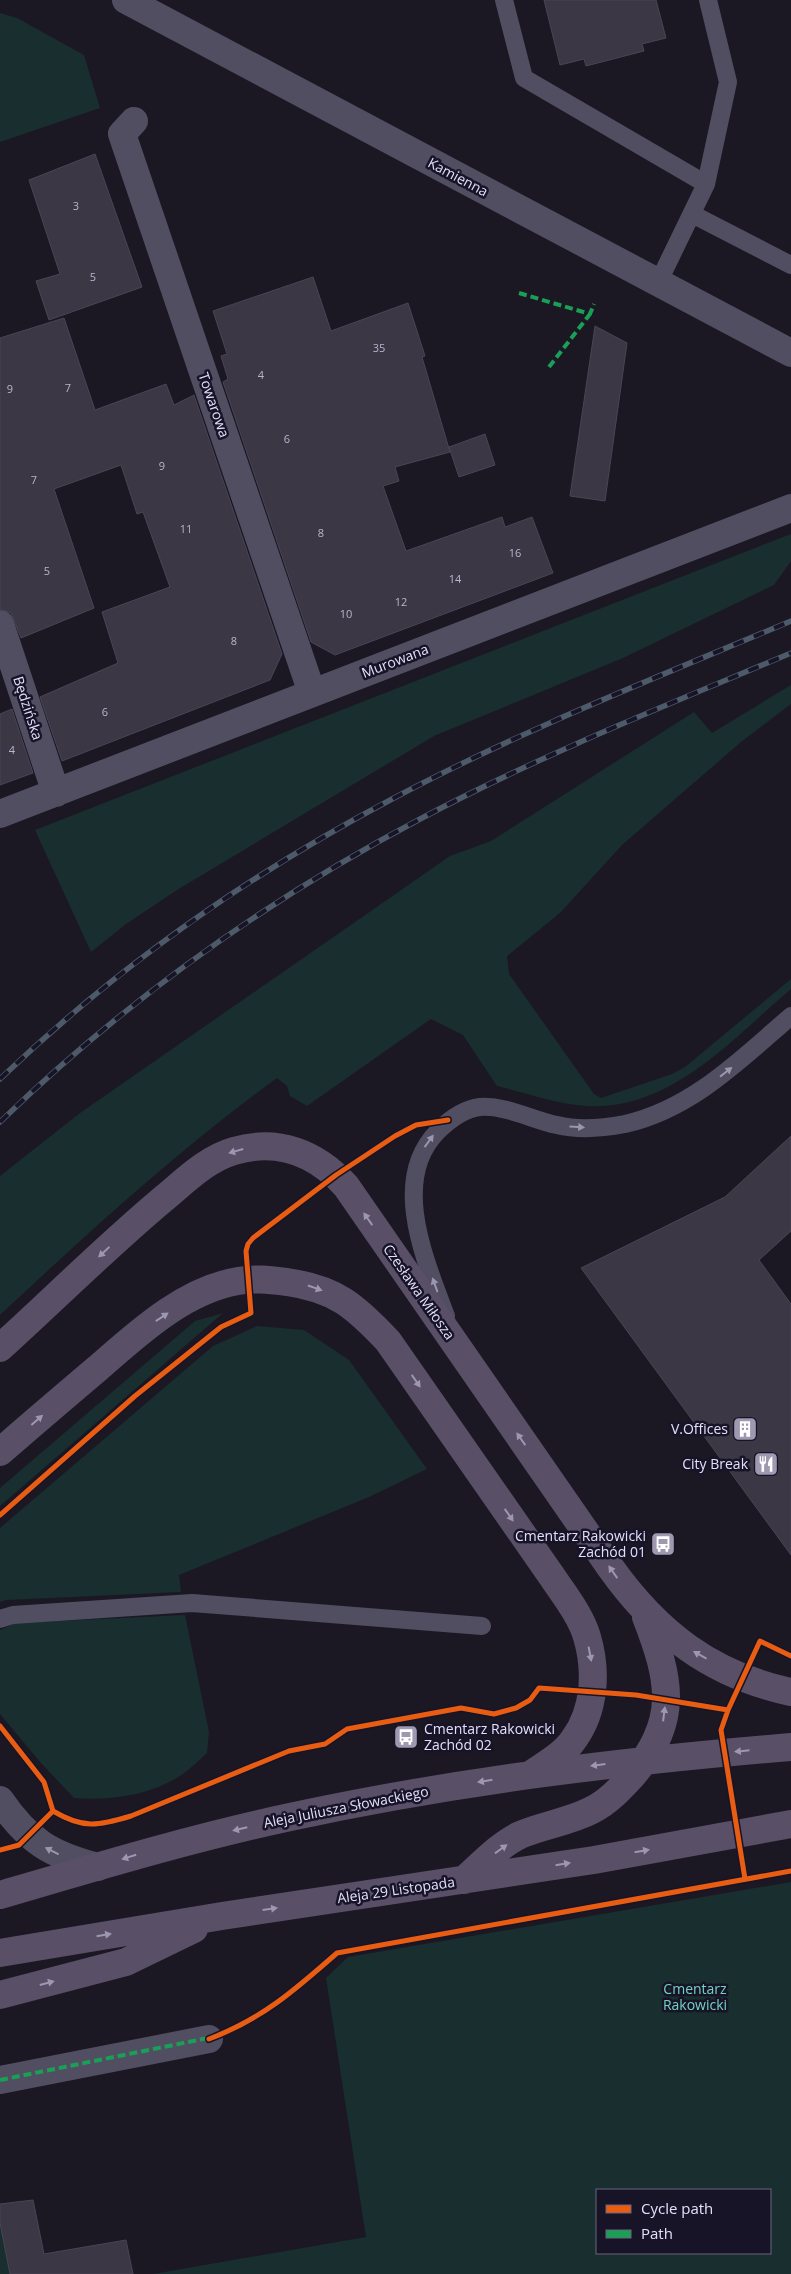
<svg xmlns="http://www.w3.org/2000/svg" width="791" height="2274" font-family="'Open Sans',sans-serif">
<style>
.green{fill:#182e2f;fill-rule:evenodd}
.building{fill:#3b3745;stroke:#494555}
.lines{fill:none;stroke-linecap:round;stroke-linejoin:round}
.service{stroke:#514e62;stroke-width:18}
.minor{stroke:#514e62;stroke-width:28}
.primary{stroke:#594f67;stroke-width:28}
.rail-casing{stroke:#4c5a6a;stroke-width:5.5}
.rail{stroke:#181428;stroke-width:4;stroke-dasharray:11;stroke-linecap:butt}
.quiet{stroke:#1a9f57;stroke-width:4;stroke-dasharray:8 4;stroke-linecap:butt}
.cycleway-casing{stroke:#181428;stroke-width:8}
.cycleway{stroke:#e95d12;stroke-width:5}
.oneway{fill:#9a96ae}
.oneway2{fill:#9e97b1}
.labels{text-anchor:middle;stroke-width:5;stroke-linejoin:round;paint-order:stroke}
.number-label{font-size:11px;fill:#bab5ce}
.street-label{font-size:14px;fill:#e4dffb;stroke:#181428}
.poi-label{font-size:14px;fill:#e4dffb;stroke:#181428;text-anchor:end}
.park-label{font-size:14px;fill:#72d3c1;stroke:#181428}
</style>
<rect width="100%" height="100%" fill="#1b1824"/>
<path class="green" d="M 0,13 L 17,18 L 84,55 L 100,108 L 0,142 Z
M 791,534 L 791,561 L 774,585 L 623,658 L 434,736 L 177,890 L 126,924 L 91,952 L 35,830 Z
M 791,685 L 791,704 L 741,742 L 622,845 L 560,913 L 507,956 L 509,974 L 594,1094 L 601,1098 L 672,1074 L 685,1067 L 791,979 L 791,989 C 732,1039 671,1111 586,1106 C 555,1104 527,1093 497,1086 L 463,1035 L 431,1019 L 307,1106 L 290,1096 L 287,1086 L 277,1078 C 178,1150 89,1232 0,1315 L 0,1176 L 80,1113 L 450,856 L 491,841 L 694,712 L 712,733 Z
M 223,1313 L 0,1506 L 0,1488 L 195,1321 Z
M 257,1326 L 304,1330 L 349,1360 L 427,1469 L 369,1497 L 179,1575 L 181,1592 L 6,1600 L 0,1602 L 0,1528 L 213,1346 Z
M 185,1615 L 209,1732 L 207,1753 C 199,1760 191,1768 183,1774 C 153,1795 110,1801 74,1798 L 41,1763 L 0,1714 L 0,1630 L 16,1623 Z
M 791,1882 L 791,2274 L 153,2274 L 366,2237 L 326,1978 L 348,1957 ZM 770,2190 L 770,2253 L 597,2253 L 597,2190 Z
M 0,2220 L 10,2274 L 0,2274 Z"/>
<path class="building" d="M 544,0 L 656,0 L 666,38 L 642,44 L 644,51 L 586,66 L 584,59 L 560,65 Z
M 95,154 L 142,287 L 49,320 L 36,281 L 60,274 L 29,180 Z
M 313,277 L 331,331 L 408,303 L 425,356 L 422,357 L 450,452 L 395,467 L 399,481 L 383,486 L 406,551 L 502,517 L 505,527 L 532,517 L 553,573 L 335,655 L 311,642 L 223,382 L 228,379 L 221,356 L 227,354 L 213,311 Z
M 64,318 L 95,410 L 166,384 L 174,405 L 194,395 L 282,654 L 270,680 L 62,761 L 40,697 L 118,663 L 102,612 L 170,587 L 143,512 L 137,514 L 121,465 L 54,489 L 94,608 L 21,638 L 11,613 L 0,609 L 0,338 Z
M 595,326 L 627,343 L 605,501 L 570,496 Z
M 485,434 L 495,465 L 459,477 L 449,447 Z
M 12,709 L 33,773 L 0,785 L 0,714 Z
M 791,1136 L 791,1231 L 759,1260 L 791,1304 L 791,1555 L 581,1268 L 725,1197 Z
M 33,2200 L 44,2254 L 126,2240 L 133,2274 L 10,2274 L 0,2223 L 0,2204 Z"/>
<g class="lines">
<path class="service" d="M 504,0 L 524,78 L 706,184
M 692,214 L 791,265
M 658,283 L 706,184 L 728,82 L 708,0
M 446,1316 C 426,1262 389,1180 438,1131 C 449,1120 463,1109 480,1107 C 506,1105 532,1120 557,1125 C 577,1130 604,1128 625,1124 C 692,1109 741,1059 791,1016
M 0,1619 L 13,1615 L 192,1603 L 482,1626"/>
<path class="minor" d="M 126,0 L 791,353
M 134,121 L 122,134 L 312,693
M 0,624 L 56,793
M 0,814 L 791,508
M 0,1800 C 28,1841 51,1855 98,1867
M 0,2080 L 209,2039"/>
<path class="primary" d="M 0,1348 C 54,1299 106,1247 162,1200 C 184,1182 206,1159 234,1151 C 278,1138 316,1153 346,1186 L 610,1567 C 657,1633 711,1675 791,1692
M 0,1452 C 32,1424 65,1396 98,1368 C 137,1334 184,1290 238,1281 C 254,1278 270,1280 287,1282 C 336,1289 355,1306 388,1341 L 553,1578 C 565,1596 581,1616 587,1637 C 597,1671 595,1710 574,1739 C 564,1754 548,1763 533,1773
M 464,1880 C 481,1865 499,1845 520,1835 C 543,1825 569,1822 592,1810 C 608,1802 620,1789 632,1776 C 680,1721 670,1679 646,1617
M 0,1895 C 96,1867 192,1838 290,1817 C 457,1781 621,1761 791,1747
M 0,1953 L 222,1916 L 594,1860 L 791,1824
M 0,1995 L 126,1962 L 194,1929"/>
<defs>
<path id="rail" d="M 0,1079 C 117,967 251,873 394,798 C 522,730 658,677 791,621
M 0,1122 C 125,1001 268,899 422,818 C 541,755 667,705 791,653"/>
</defs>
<use href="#rail" class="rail-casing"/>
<use href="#rail" class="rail"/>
<path class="quiet" d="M 519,293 L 590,314 L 594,304
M 549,367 L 590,314
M 0,2080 L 213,2037"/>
<defs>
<path id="cycleway" d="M 0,1515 L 135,1396 L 221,1327 L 251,1313 L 246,1251 L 248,1244 L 253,1238 L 336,1175 L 395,1136 L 416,1125 L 448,1120
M 728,1710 L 721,1730 L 745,1879
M 0,1726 L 44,1782 L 53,1811
M 0,1850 L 19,1845 L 53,1811 C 83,1829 98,1826 131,1816 L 289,1751 L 325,1744 L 347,1729 L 461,1708 L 494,1714 L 516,1708 L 530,1700 L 539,1688 L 636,1695 L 728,1710 L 760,1641 L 791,1656
M 209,2039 C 262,2019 295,1990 337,1953 L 791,1871"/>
</defs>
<use href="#cycleway" class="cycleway-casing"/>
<use href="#cycleway" class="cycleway"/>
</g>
<defs><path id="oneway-solid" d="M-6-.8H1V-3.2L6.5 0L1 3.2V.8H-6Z" transform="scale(1.25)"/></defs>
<g class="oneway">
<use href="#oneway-solid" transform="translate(726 1072) rotate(-38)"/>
<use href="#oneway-solid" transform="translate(577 1127) rotate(3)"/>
<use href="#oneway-solid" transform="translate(429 1141) rotate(-54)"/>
<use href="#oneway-solid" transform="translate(435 1285) rotate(-110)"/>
<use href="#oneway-solid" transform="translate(52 1851) rotate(-153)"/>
</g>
<g class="oneway2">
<use href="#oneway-solid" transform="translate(236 1151) rotate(164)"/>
<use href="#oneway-solid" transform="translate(368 1219) rotate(-125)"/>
<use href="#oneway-solid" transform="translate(104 1252) rotate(137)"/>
<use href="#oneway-solid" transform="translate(315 1288) rotate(19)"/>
<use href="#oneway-solid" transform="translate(162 1317) rotate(-34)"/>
<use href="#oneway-solid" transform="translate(416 1381) rotate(55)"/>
<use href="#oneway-solid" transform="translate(37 1420) rotate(-41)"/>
<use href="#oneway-solid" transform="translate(521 1439) rotate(-125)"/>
<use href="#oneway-solid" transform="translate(509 1515) rotate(55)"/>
<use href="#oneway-solid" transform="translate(613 1572) rotate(-125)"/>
<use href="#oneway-solid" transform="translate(590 1654) rotate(79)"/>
<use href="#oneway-solid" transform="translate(700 1655) rotate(-151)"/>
<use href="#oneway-solid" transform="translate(664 1714) rotate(-83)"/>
<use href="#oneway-solid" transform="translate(742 1751) rotate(174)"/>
<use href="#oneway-solid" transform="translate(598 1765) rotate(173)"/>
<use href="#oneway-solid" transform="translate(485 1781) rotate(171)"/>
<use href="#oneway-solid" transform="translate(240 1829) rotate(167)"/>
<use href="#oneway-solid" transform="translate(501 1849) rotate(-36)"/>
<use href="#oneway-solid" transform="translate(642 1851) rotate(-10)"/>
<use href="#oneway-solid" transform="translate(129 1857) rotate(163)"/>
<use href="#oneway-solid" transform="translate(563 1864) rotate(-9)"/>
<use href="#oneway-solid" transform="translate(270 1909) rotate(-8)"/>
<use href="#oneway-solid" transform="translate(104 1935) rotate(-9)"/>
<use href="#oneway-solid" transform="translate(47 1983) rotate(-15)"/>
</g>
<defs>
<symbol id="building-square" viewBox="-11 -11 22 22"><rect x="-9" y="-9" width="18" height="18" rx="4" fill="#9e99b0" stroke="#181428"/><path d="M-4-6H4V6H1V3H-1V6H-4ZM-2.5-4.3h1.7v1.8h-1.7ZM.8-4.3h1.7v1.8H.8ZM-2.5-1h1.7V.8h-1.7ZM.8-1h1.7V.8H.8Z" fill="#fff"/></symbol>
<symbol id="restaurant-square" viewBox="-11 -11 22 22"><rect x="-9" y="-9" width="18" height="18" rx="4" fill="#9e99b0" stroke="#181428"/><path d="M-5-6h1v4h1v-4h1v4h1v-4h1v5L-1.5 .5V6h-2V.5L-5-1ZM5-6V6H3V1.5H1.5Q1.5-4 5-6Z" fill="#fff"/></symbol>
<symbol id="bus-square" viewBox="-11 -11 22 22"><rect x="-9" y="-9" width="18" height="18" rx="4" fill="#9e99b0" stroke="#181428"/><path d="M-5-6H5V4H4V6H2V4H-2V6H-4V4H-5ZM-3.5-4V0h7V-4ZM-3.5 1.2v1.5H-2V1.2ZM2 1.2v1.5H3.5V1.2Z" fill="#fff"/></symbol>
</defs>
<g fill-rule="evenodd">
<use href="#building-square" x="731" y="1415" width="28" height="28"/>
<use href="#restaurant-square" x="752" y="1450" width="28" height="28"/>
<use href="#bus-square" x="649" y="1530" width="28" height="28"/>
<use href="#bus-square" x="392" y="1723" width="28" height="28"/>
</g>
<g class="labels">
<g class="number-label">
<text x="76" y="210">3</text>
<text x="93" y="281">5</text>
<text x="379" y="352">35</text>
<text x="261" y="379">4</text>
<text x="68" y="392">7</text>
<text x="10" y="393">9</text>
<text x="287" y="443">6</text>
<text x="162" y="470">9</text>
<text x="34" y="484">7</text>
<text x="186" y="533">11</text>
<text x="321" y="537">8</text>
<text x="515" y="557">16</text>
<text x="47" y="575">5</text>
<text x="455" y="583">14</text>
<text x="401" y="606">12</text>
<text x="346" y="618">10</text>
<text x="234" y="645">8</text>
<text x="105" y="716">6</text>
<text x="12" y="754">4</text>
</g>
<g class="street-label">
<text transform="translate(458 177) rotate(28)" y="5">Kamienna</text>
<text transform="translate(214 405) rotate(71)" y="5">Towarowa</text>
<text transform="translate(395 661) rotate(-21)" y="5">Murowana</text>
<text transform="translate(28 708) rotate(72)" y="5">Będzińska</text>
<text transform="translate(419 1292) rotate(55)" y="5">Czesława Miłosza</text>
<text transform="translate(346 1807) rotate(-11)" y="5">Aleja Juliusza Słowackiego</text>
<text transform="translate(396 1890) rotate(-8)" y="5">Aleja 29 Listopada</text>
</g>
<g class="poi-label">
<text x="728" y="1434">V.Offices</text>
<text x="748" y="1469">City Break</text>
<text x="646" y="1541">Cmentarz Rakowicki<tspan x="646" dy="16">Zachód 01</tspan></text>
<text x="424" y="1734" text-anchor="start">Cmentarz Rakowicki<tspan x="424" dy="16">Zachód 02</tspan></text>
</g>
<g class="park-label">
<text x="695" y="1994">Cmentarz<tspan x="695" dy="16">Rakowicki</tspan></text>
</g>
</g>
<rect x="596" y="2189" width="175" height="65" fill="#181428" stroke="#6a657c"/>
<rect x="606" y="2205" width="25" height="8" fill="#e95d12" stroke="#6a657c"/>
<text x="641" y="2214" font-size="15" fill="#e4dffb">Cycle path</text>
<rect x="606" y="2230" width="25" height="8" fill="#1a9f57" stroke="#6a657c"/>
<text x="641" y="2239" font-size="15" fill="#e4dffb">Path</text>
</svg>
